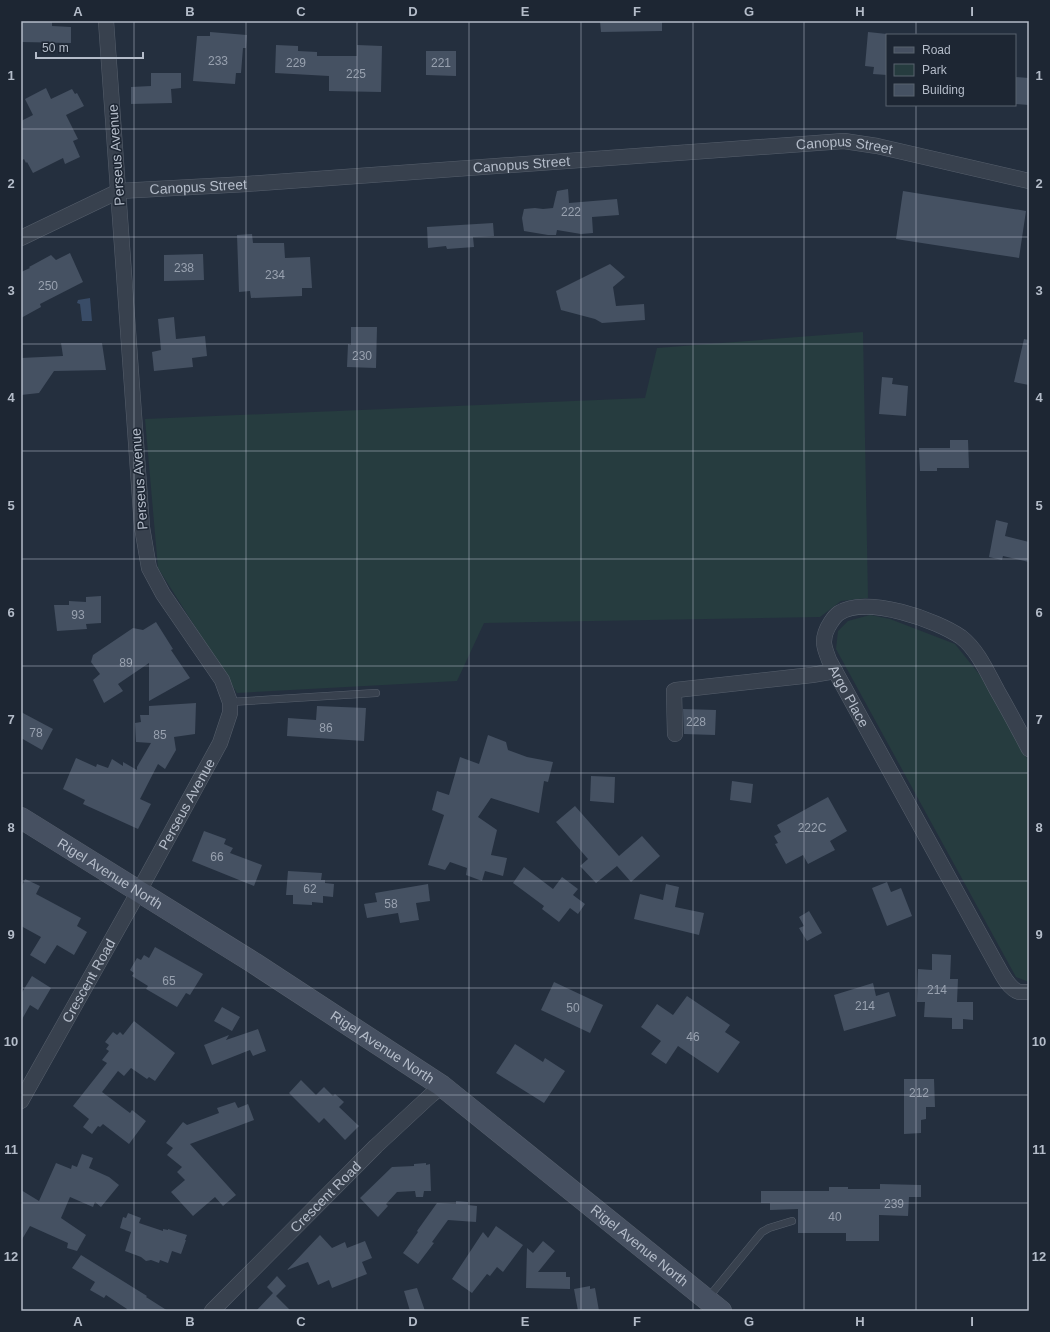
<svg xmlns="http://www.w3.org/2000/svg" width="1050" height="1332" font-family="Helvetica,sans-serif">
<style>
.green{fill:#263c3f}
.water{fill:#394c67}
.building{fill:#455162}
.lines{fill:none;stroke-linecap:round;stroke-linejoin:round}
.service-casing{stroke:#565f6c;stroke-width:8}
.minor-casing{stroke:#565f6c;stroke-width:16}
.secondary-casing{stroke:#565f6c;stroke-width:22}
.service{stroke:#38414e;stroke-width:7}
.minor{stroke:#38414e;stroke-width:15}
.secondary{stroke:#465061;stroke-width:21}
.grid{fill:none;stroke:#b4bcc9;stroke-width:1;stroke-opacity:0.55}
.labels{text-anchor:middle;stroke-width:3;stroke-linejoin:round;paint-order:stroke}
.number-label{font-size:12px;fill:#98a1af}
.street-label{font-size:14px;fill:#b4bcc9;stroke:#1d2633}
.neatline{fill:none;stroke:#b4bcc9;stroke-width:1.5}
.grid-label{font-size:13px;text-anchor:middle;font-weight:bold;fill:#b4bcc9}
</style>
<rect width="100%" height="100%" fill="#242f3e"/>
<path class="green" d="M 863,332 L 868,598 L 841,601 L 820,617 L 484,623 L 457,681 L 237,693 L 158,568 L 145,419 L 645,398 L 657,348 Z
M 870,615 L 890,619 L 955,644 L 983,679 L 1029,762 L 1029,982 L 1016,977 L 836,649 L 838,631 L 848,621 Z"/>
<path class="water" d="M 90,298 L 92,321 L 82,321 L 80,304 L 77,303 L 78,300 Z"/>
<path class="building" d="M 21,21 L 52,21 L 52,26 L 71,27 L 71,43 L 21,42 Z
M 600,21 L 662,21 L 662,31 L 601,32 Z
M 210,32 L 247,35 L 246,48 L 243,48 L 241,73 L 236,73 L 235,84 L 193,81 L 197,36 L 210,36 Z
M 868,32 L 887,34 L 887,75 L 873,74 L 874,67 L 865,66 Z
M 276,45 L 298,46 L 298,51 L 317,52 L 317,56 L 357,56 L 357,45 L 382,46 L 381,92 L 329,91 L 329,76 L 275,73 Z
M 426,51 L 456,51 L 456,76 L 426,75 Z
M 151,73 L 181,73 L 181,88 L 171,89 L 172,103 L 131,104 L 131,87 L 151,86 Z
M 1015,77 L 1029,78 L 1029,105 L 1015,104 Z
M 46,88 L 51,99 L 72,89 L 75,94 L 77,93 L 84,106 L 66,115 L 78,139 L 73,141 L 80,157 L 65,164 L 63,158 L 33,173 L 27,162 L 26,163 L 24,159 L 21,161 L 21,121 L 33,115 L 25,99 Z
M 568,189 L 569,203 L 617,199 L 619,215 L 592,217 L 593,233 L 581,234 L 557,230 L 556,235 L 548,235 L 524,231 L 522,218 L 524,209 L 535,208 L 543,209 L 553,208 L 557,191 Z
M 903,191 L 1026,211 L 1019,258 L 896,239 Z
M 493,223 L 494,236 L 473,237 L 474,247 L 447,249 L 446,246 L 428,248 L 427,227 Z
M 252,234 L 253,243 L 284,243 L 285,258 L 310,257 L 312,288 L 302,288 L 302,296 L 251,298 L 250,291 L 239,292 L 237,235 Z
M 70,253 L 83,282 L 40,304 L 41,307 L 21,318 L 21,272 L 30,268 L 29,267 L 51,255 L 56,260 Z
M 203,254 L 204,280 L 164,281 L 164,255 Z
M 610,264 L 625,277 L 613,287 L 616,306 L 644,304 L 645,320 L 602,323 L 595,319 L 561,310 L 556,291 Z
M 174,317 L 176,339 L 205,336 L 207,356 L 192,358 L 193,367 L 154,371 L 152,352 L 161,350 L 158,319 Z
M 351,327 L 377,327 L 376,368 L 347,367 L 348,344 L 351,345 Z
M 1024,339 L 1029,340 L 1029,385 L 1014,382 Z
M 61,343 L 102,343 L 106,370 L 54,371 L 39,393 L 21,395 L 21,358 L 63,356 Z
M 882,377 L 893,378 L 892,384 L 908,386 L 906,416 L 879,414 Z
M 950,440 L 968,440 L 969,468 L 937,468 L 937,471 L 920,471 L 919,448 L 950,448 Z
M 996,520 L 1008,523 L 1005,536 L 1029,542 L 1029,562 L 1003,556 L 1002,560 L 989,557 Z
M 101,596 L 101,623 L 86,624 L 87,629 L 57,631 L 54,605 L 69,605 L 69,601 L 86,602 L 86,597 Z
M 156,622 L 173,649 L 171,650 L 190,678 L 149,701 L 149,663 L 118,684 L 123,691 L 104,703 L 93,680 L 100,674 L 91,662 L 93,655 L 133,628 L 143,630 Z
M 196,703 L 195,734 L 174,737 L 176,750 L 165,769 L 158,764 L 140,799 L 151,804 L 138,829 L 83,804 L 85,800 L 63,789 L 76,758 L 96,767 L 97,764 L 108,768 L 112,759 L 123,766 L 123,762 L 137,770 L 137,767 L 151,743 L 136,742 L 135,723 L 141,722 L 140,715 L 149,715 L 149,706 Z
M 317,706 L 366,708 L 364,741 L 287,736 L 288,718 L 316,720 Z
M 683,709 L 716,710 L 715,735 L 684,734 Z
M 21,712 L 53,729 L 42,750 L 21,738 Z
M 488,735 L 506,742 L 508,750 L 527,757 L 553,762 L 548,782 L 544,781 L 539,813 L 491,798 L 478,817 L 497,830 L 491,855 L 507,858 L 503,876 L 485,871 L 482,881 L 466,875 L 467,868 L 450,862 L 445,870 L 428,865 L 444,815 L 432,810 L 437,791 L 449,795 L 460,757 L 479,764 Z
M 591,776 L 615,777 L 614,803 L 590,801 Z
M 732,781 L 753,784 L 751,803 L 730,800 Z
M 828,797 L 847,831 L 830,841 L 835,850 L 808,864 L 803,855 L 786,864 L 775,844 L 778,843 L 774,836 L 781,832 L 777,825 Z
M 575,806 L 619,856 L 642,836 L 660,856 L 631,882 L 617,866 L 596,883 L 580,866 L 588,859 L 556,822 Z
M 204,831 L 226,839 L 224,844 L 233,848 L 230,853 L 262,865 L 254,886 L 192,861 Z
M 524,867 L 553,889 L 562,877 L 578,889 L 573,895 L 585,904 L 578,914 L 570,908 L 559,922 L 542,909 L 544,906 L 513,883 Z
M 288,871 L 322,873 L 321,880 L 325,880 L 325,883 L 334,884 L 333,897 L 323,896 L 323,903 L 312,902 L 312,905 L 293,904 L 293,895 L 286,895 Z
M 25,879 L 40,886 L 36,894 L 81,918 L 77,926 L 87,932 L 74,955 L 57,945 L 45,964 L 30,955 L 41,937 L 21,926 L 21,888 Z
M 887,882 L 891,892 L 901,888 L 912,916 L 887,926 L 872,888 Z
M 428,884 L 430,901 L 416,903 L 419,920 L 400,923 L 398,913 L 367,918 L 364,904 L 377,902 L 375,893 Z
M 666,884 L 679,887 L 675,907 L 704,913 L 699,935 L 634,919 L 640,894 L 663,900 Z
M 809,911 L 822,933 L 807,941 L 799,928 L 804,926 L 799,917 Z
M 155,947 L 203,974 L 190,995 L 186,993 L 177,1007 L 146,989 L 148,986 L 132,976 L 134,973 L 130,970 L 137,958 L 141,960 L 144,955 L 149,958 Z
M 932,954 L 951,955 L 950,979 L 958,979 L 957,1002 L 973,1002 L 973,1020 L 963,1019 L 963,1029 L 952,1029 L 952,1018 L 924,1017 L 925,1002 L 917,1002 L 918,969 L 932,970 Z
M 32,976 L 51,988 L 38,1010 L 30,1005 L 21,1021 L 21,994 Z
M 554,982 L 603,1005 L 590,1033 L 541,1010 Z
M 873,983 L 876,996 L 889,992 L 896,1016 L 844,1031 L 834,995 Z
M 687,996 L 730,1025 L 725,1032 L 740,1042 L 718,1073 L 678,1046 L 666,1064 L 651,1054 L 661,1041 L 641,1027 L 657,1004 L 673,1015 Z
M 222,1007 L 240,1017 L 232,1031 L 214,1021 Z
M 134,1021 L 175,1053 L 155,1081 L 149,1077 L 147,1079 L 131,1068 L 124,1076 L 118,1071 L 102,1092 L 130,1113 L 132,1110 L 146,1121 L 129,1144 L 103,1124 L 100,1127 L 98,1126 L 92,1134 L 83,1127 L 89,1119 L 73,1106 L 107,1063 L 102,1060 L 109,1051 L 106,1049 L 109,1045 L 105,1042 L 113,1032 L 117,1035 L 120,1032 L 123,1035 Z
M 258,1029 L 266,1051 L 253,1056 L 250,1050 L 212,1065 L 204,1045 L 229,1035 L 226,1040 Z
M 515,1044 L 543,1062 L 545,1058 L 565,1071 L 544,1103 L 496,1073 Z
M 904,1079 L 934,1079 L 935,1107 L 926,1107 L 926,1119 L 921,1120 L 921,1133 L 904,1134 Z
M 301,1080 L 316,1095 L 324,1087 L 333,1096 L 335,1094 L 344,1102 L 339,1107 L 359,1126 L 345,1140 L 324,1118 L 319,1123 L 289,1093 Z
M 235,1102 L 238,1108 L 248,1104 L 254,1120 L 190,1144 L 236,1195 L 223,1206 L 215,1197 L 193,1216 L 171,1192 L 185,1180 L 177,1172 L 182,1167 L 167,1155 L 173,1148 L 166,1143 L 183,1122 L 187,1125 L 219,1113 L 217,1108 Z
M 82,1154 L 93,1158 L 89,1168 L 109,1177 L 119,1185 L 101,1207 L 95,1202 L 93,1207 L 70,1197 L 61,1218 L 86,1235 L 77,1251 L 67,1248 L 68,1243 L 30,1226 L 21,1241 L 21,1190 L 39,1201 L 56,1163 L 71,1169 L 72,1165 L 77,1167 Z
M 426,1163 L 426,1165 L 430,1164 L 431,1191 L 424,1191 L 423,1197 L 416,1197 L 415,1191 L 397,1192 L 386,1204 L 388,1206 L 378,1217 L 360,1198 L 392,1167 L 414,1166 L 414,1164 Z
M 880,1184 L 921,1185 L 921,1197 L 909,1197 L 908,1216 L 879,1215 L 879,1241 L 846,1241 L 846,1233 L 798,1233 L 798,1209 L 770,1210 L 770,1203 L 761,1203 L 761,1191 L 829,1191 L 829,1187 L 848,1187 L 848,1189 L 880,1189 Z
M 456,1201 L 468,1202 L 468,1205 L 477,1206 L 476,1222 L 448,1220 L 432,1242 L 434,1243 L 418,1264 L 403,1253 L 418,1232 L 417,1231 L 437,1203 L 456,1204 Z
M 128,1213 L 141,1218 L 139,1223 L 163,1231 L 163,1229 L 168,1230 L 168,1229 L 187,1235 L 185,1240 L 186,1240 L 181,1254 L 172,1251 L 168,1263 L 160,1260 L 159,1263 L 151,1260 L 146,1261 L 141,1257 L 125,1251 L 131,1232 L 120,1228 L 123,1217 L 126,1218 Z
M 496,1226 L 523,1245 L 503,1272 L 497,1267 L 490,1276 L 487,1274 L 472,1293 L 452,1279 L 483,1232 L 488,1238 Z
M 320,1235 L 332,1248 L 345,1242 L 347,1248 L 365,1241 L 372,1258 L 362,1262 L 367,1274 L 332,1288 L 329,1280 L 318,1285 L 308,1262 L 287,1270 Z
M 543,1241 L 555,1251 L 538,1272 L 566,1272 L 566,1277 L 570,1277 L 570,1289 L 526,1288 L 527,1248 L 533,1253 Z
M 81,1255 L 147,1296 L 146,1297 L 168,1311 L 127,1311 L 127,1309 L 106,1295 L 104,1298 L 90,1290 L 95,1282 L 72,1268 Z
M 277,1276 L 286,1286 L 276,1296 L 291,1311 L 256,1311 L 273,1293 L 267,1287 Z
M 590,1286 L 590,1289 L 595,1288 L 599,1311 L 578,1311 L 574,1289 Z
M 417,1288 L 425,1311 L 410,1311 L 404,1291 Z"/>
<g class="lines">
<defs>
<path id="service" d="M 230,702 L 376,693
M 708,1298 L 762,1232 L 769,1228 L 792,1221"/>
<g id="minor">
<path id="s1" d="M 21,238 L 119,191 L 247,184 L 844,141 L 877,146 L 1029,181"/>
<path d="M 675,734 L 674,691 L 676,690 L 812,675 L 835,671"/>
<path id="s2" d="M 1029,749 C 1019,730 1009,711 998,692 C 988,674 978,650 961,637 C 937,620 866,595 839,613 C 836,615 833,619 831,622 C 827,628 824,635 824,642 C 824,648 827,654 829,660 L 994,960 C 1000,970 1007,988 1019,992 C 1022,992 1026,992 1029,992"/>
<path id="s3" d="M 21,1101 L 139,891 L 220,743 L 230,713 L 230,702 L 222,680 L 163,594 L 149,568 L 142,527 L 106,21"/>
<path id="s4" d="M 212,1311 L 376,1146 L 431,1095 L 442,1086"/>
</g>
<g id="secondary">
<path id="s5" d="M 21,818 L 254,963 L 442,1086 L 721,1311"/>
</g>
</defs>
<use href="#service" class="service-casing"/>
<use href="#minor" class="minor-casing"/>
<use href="#secondary" class="secondary-casing"/>
<use href="#service" class="service"/>
<use href="#minor" class="minor"/>
<use href="#secondary" class="secondary"/>
</g>
<path class="grid" d="M 134,21 L 134,1311M 246,21 L 246,1311M 357,21 L 357,1311M 469,21 L 469,1311M 581,21 L 581,1311M 693,21 L 693,1311M 804,21 L 804,1311M 916,21 L 916,35M 916,105 L 916,1311M 21,129 L 1029,129M 21,237 L 1029,237M 21,344 L 1029,344M 21,451 L 1029,451M 21,559 L 1029,559M 21,666 L 1029,666M 21,773 L 1029,773M 21,881 L 1029,881M 21,988 L 1029,988M 21,1095 L 1029,1095M 21,1203 L 1029,1203"/>
<g class="labels">
<g class="number-label">
<text x="218" y="65">233</text>
<text x="296" y="67">229</text>
<text x="441" y="67">221</text>
<text x="356" y="78">225</text>
<text x="571" y="216">222</text>
<text x="184" y="272">238</text>
<text x="275" y="279">234</text>
<text x="48" y="290">250</text>
<text x="362" y="360">230</text>
<text x="78" y="619">93</text>
<text x="126" y="667">89</text>
<text x="696" y="726">228</text>
<text x="326" y="732">86</text>
<text x="36" y="737">78</text>
<text x="160" y="739">85</text>
<text x="812" y="832">222C</text>
<text x="217" y="861">66</text>
<text x="310" y="893">62</text>
<text x="391" y="908">58</text>
<text x="169" y="985">65</text>
<text x="937" y="994">214</text>
<text x="865" y="1010">214</text>
<text x="573" y="1012">50</text>
<text x="693" y="1041">46</text>
<text x="919" y="1097">212</text>
<text x="894" y="1208">239</text>
<text x="835" y="1221">40</text>
</g>
<g class="street-label">
<text dy="5" stroke="none"><textPath href="#s1" startOffset="836">Canopus Street</textPath></text>
<text transform="translate(116 155) rotate(-94)" y="5">Perseus Avenue</text>
<text dy="5" stroke="none"><textPath href="#s1" startOffset="512">Canopus Street</textPath></text>
<text dy="5" stroke="none"><textPath href="#s1" startOffset="188">Canopus Street</textPath></text>
<text transform="translate(139 479) rotate(-94)" y="5">Perseus Avenue</text>
<text dy="5" stroke="none"><textPath href="#s2" startOffset="354">Argo Place</textPath></text>
<text dy="5" stroke="none"><textPath href="#s3" startOffset="340">Perseus Avenue</textPath></text>
<text dy="5" stroke="none"><textPath href="#s5" startOffset="105">Rigel Avenue North</textPath></text>
<text dy="5" stroke="none"><textPath href="#s3" startOffset="138">Crescent Road</textPath></text>
<text dy="5" stroke="none"><textPath href="#s5" startOffset="428">Rigel Avenue North</textPath></text>
<text dy="5" stroke="none"><textPath href="#s4" startOffset="161">Crescent Road</textPath></text>
<text dy="5" stroke="none"><textPath href="#s5" startOffset="753">Rigel Avenue North</textPath></text>
</g>
</g>
<rect width="1050" height="1332" fill="none" stroke="#1d2633" stroke-width="44"/>
<rect x="886" y="34" width="130" height="72" fill="#1d2633" stroke="#59626f"/>
<rect x="894" y="47" width="20" height="6" fill="#465061" stroke="#59626f"/>
<text x="922" y="54" font-size="12" fill="#b4bcc9">Road</text>
<rect x="894" y="64" width="20" height="12" fill="#263c3f" stroke="#59626f"/>
<text x="922" y="74" font-size="12" fill="#b4bcc9">Park</text>
<rect x="894" y="84" width="20" height="12" fill="#455162" stroke="#59626f"/>
<text x="922" y="94" font-size="12" fill="#b4bcc9">Building</text>
<path d="M36 52v6h107v-6" fill="none" stroke="#b4bcc9" stroke-width="2"/>
<text x="42" y="52" font-size="12" fill="#b4bcc9" stroke="#1d2633" stroke-width="3" paint-order="stroke">50 m</text>
<rect x="22" y="22" width="1006" height="1288" class="neatline"/>
<g class="grid-label">
<text x="78" y="16">A</text>
<text x="190" y="16">B</text>
<text x="301" y="16">C</text>
<text x="413" y="16">D</text>
<text x="525" y="16">E</text>
<text x="637" y="16">F</text>
<text x="749" y="16">G</text>
<text x="860" y="16">H</text>
<text x="972" y="16">I</text>
<text x="11" y="80">1</text>
<text x="1039" y="80">1</text>
<text x="11" y="188">2</text>
<text x="1039" y="188">2</text>
<text x="11" y="295">3</text>
<text x="1039" y="295">3</text>
<text x="11" y="402">4</text>
<text x="1039" y="402">4</text>
<text x="11" y="510">5</text>
<text x="1039" y="510">5</text>
<text x="11" y="617">6</text>
<text x="1039" y="617">6</text>
<text x="11" y="724">7</text>
<text x="1039" y="724">7</text>
<text x="11" y="832">8</text>
<text x="1039" y="832">8</text>
<text x="11" y="939">9</text>
<text x="1039" y="939">9</text>
<text x="11" y="1046">10</text>
<text x="1039" y="1046">10</text>
<text x="11" y="1154">11</text>
<text x="1039" y="1154">11</text>
<text x="11" y="1261">12</text>
<text x="1039" y="1261">12</text>
<text x="78" y="1326">A</text>
<text x="190" y="1326">B</text>
<text x="301" y="1326">C</text>
<text x="413" y="1326">D</text>
<text x="525" y="1326">E</text>
<text x="637" y="1326">F</text>
<text x="749" y="1326">G</text>
<text x="860" y="1326">H</text>
<text x="972" y="1326">I</text>
</g>
</svg>
